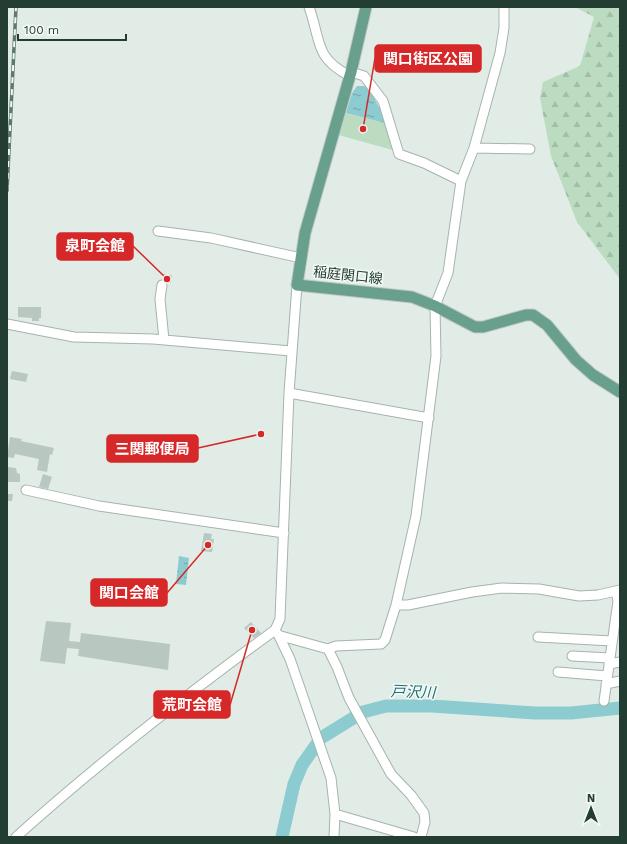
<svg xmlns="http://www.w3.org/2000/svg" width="627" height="844" font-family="'Work Sans','Noto Sans JP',sans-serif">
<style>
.forest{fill:url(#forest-firs)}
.park{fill:#bcdcc2}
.water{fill:url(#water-ripples)}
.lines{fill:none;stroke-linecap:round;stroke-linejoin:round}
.river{stroke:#8ccbcf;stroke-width:13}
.building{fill:#b8c7c0}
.minor-casing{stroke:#a5b4ad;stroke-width:11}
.major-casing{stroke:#c1c9c6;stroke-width:13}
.minor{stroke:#fff;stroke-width:9}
.major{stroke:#68a08d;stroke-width:11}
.rail-casing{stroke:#5d786f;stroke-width:3.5}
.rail{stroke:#f3f9f5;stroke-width:2;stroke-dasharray:6;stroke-linecap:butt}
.labels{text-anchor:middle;stroke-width:3;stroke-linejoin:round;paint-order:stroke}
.street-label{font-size:14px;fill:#233d33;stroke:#f3f9f5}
.water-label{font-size:15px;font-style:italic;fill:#1f7077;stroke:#f3f9f5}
.leader{fill:none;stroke:#d62828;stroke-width:1.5}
.callout-dot{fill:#d62828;stroke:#f3f9f5;stroke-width:1.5}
.callout{fill:#d62828;stroke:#d62828;stroke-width:1.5}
.callout-label{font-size:15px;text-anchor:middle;font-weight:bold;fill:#fff}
</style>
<defs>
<pattern id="forest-firs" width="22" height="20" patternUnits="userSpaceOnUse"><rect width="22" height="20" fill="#bcdcc2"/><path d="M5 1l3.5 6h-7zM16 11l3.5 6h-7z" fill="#a1bea7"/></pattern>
<pattern id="water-ripples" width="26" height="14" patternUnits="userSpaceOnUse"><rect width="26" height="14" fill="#8ccbcf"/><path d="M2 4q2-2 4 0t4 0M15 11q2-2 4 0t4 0" fill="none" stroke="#72a6a9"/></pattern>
</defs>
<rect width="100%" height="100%" fill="#e2ece7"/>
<path class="forest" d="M 575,7 L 620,7 L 620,279 L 577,222 L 551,156 L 540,98 L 543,82 L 580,66 L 594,17 Z"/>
<path class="park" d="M 341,112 L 388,124 L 396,151 L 335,134 Z"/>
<path class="water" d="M 357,86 L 365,86 L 373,96 L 388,124 L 346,113 L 352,93 Z
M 179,556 L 189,558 L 186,585 L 176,584 Z"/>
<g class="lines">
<path class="river" d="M 282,837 L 294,784 L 302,765 L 321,738 L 363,712 L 386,706 L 432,706 L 535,713 L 571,713 L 620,708"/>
</g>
<path class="building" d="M 163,274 L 172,275 L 171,283 L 163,279 Z
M 18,307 L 41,307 L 41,318 L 39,318 L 39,321 L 32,321 L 32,318 L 18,317 Z
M 12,371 L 28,374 L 26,382 L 10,379 Z
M 10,437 L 22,439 L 21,441 L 54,448 L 52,455 L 50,454 L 47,472 L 37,470 L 39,459 L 15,454 L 14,458 L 7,457 Z
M 7,467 L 16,468 L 17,473 L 20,474 L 20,482 L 7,482 Z
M 43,474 L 52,477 L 48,489 L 39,487 Z
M 7,494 L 13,494 L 12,501 L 7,501 Z
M 204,533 L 212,534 L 211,539 L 214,539 L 212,552 L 201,551 Z
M 46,621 L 71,623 L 69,641 L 80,642 L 81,633 L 170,644 L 168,670 L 78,656 L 79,649 L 67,648 L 65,664 L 40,661 Z
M 251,622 L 261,633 L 254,638 L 244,628 Z"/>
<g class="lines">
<defs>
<path id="minor" d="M 309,7 C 321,40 314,58 350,76
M 351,72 L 364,76 L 383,101 L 399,154 L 424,163 L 461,181
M 474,148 L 530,149
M 158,231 L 211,238 L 301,258
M 162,285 L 160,299 L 164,340
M 7,324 L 74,337 L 153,339 L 291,351
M 289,393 L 429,418
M 26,490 L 99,506 L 284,533
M 396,605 L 408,605 L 472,592 L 502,588 L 539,589 L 579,596 L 598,595 L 620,590
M 278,634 L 290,659 L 331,778 L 335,814 L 334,837
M 281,636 L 328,649 L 336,646 L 381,644 L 385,640 L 396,605 L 416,516 L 436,356 L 435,306 L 448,273 L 461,181 L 474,148 L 500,53 L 504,28 L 504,7
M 538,637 L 612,641
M 328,649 L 337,667 L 349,698 L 391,774 L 411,795 L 424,813 L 425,822 L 421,837
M 572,656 L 610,658
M 609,664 L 620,662
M 558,672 L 607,676
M 606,684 L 620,681
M 604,701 L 618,601 L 616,591
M 335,814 L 414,837
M 16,837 C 98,763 186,695 275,630 L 280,619 L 289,393 L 297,285"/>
<path id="major" d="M 366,7 L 351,72 L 305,233 L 297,285 L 412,297 L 435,306 L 475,327 L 483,327 L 526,315 L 533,315 L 547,325 L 576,360 L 593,375 L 620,392"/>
</defs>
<use href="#minor" class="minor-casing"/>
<use href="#major" class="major-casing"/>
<use href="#minor" class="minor"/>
<use href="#major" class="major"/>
<defs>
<path id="rail" d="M 7,191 L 16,7"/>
</defs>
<use href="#rail" class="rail-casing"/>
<use href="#rail" class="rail"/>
</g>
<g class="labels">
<g class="street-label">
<text transform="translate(348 275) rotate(6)" y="5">稲庭関口線</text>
</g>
<g class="water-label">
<text transform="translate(413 692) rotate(2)" y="5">戸沢川</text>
</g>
</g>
<path class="leader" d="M363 129L375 58M167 279L133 246M261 434L198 448M208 545L167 593M252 630L230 705"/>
<g class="callout-dot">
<circle cx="363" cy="129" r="4"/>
<circle cx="167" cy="279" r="4"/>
<circle cx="261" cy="434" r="4"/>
<circle cx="208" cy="545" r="4"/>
<circle cx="252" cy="630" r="4"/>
</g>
<g class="callout">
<rect x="375" y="45" width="106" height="27" rx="4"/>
<rect x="57" y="233" width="76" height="27" rx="4"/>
<rect x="107" y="435" width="91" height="27" rx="4"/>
<rect x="91" y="579" width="76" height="27" rx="4"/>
<rect x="154" y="691" width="76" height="27" rx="4"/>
</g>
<g class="callout-label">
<text x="428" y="64">関口街区公園</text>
<text x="95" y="251">泉町会館</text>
<text x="152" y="454">三関郵便局</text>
<text x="129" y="598">関口会館</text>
<text x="192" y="710">荒町会館</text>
</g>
<rect width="627" height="844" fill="none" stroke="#233d33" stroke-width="16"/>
<g transform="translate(591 808)" stroke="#f3f9f5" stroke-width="3" paint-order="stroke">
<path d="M0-3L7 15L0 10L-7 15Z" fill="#233d33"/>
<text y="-6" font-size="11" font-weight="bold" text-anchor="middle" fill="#233d33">N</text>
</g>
<path d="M18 34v6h108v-6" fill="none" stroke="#233d33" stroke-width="2"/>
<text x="24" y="34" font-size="12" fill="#233d33" stroke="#f3f9f5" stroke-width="3" paint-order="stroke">100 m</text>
</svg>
